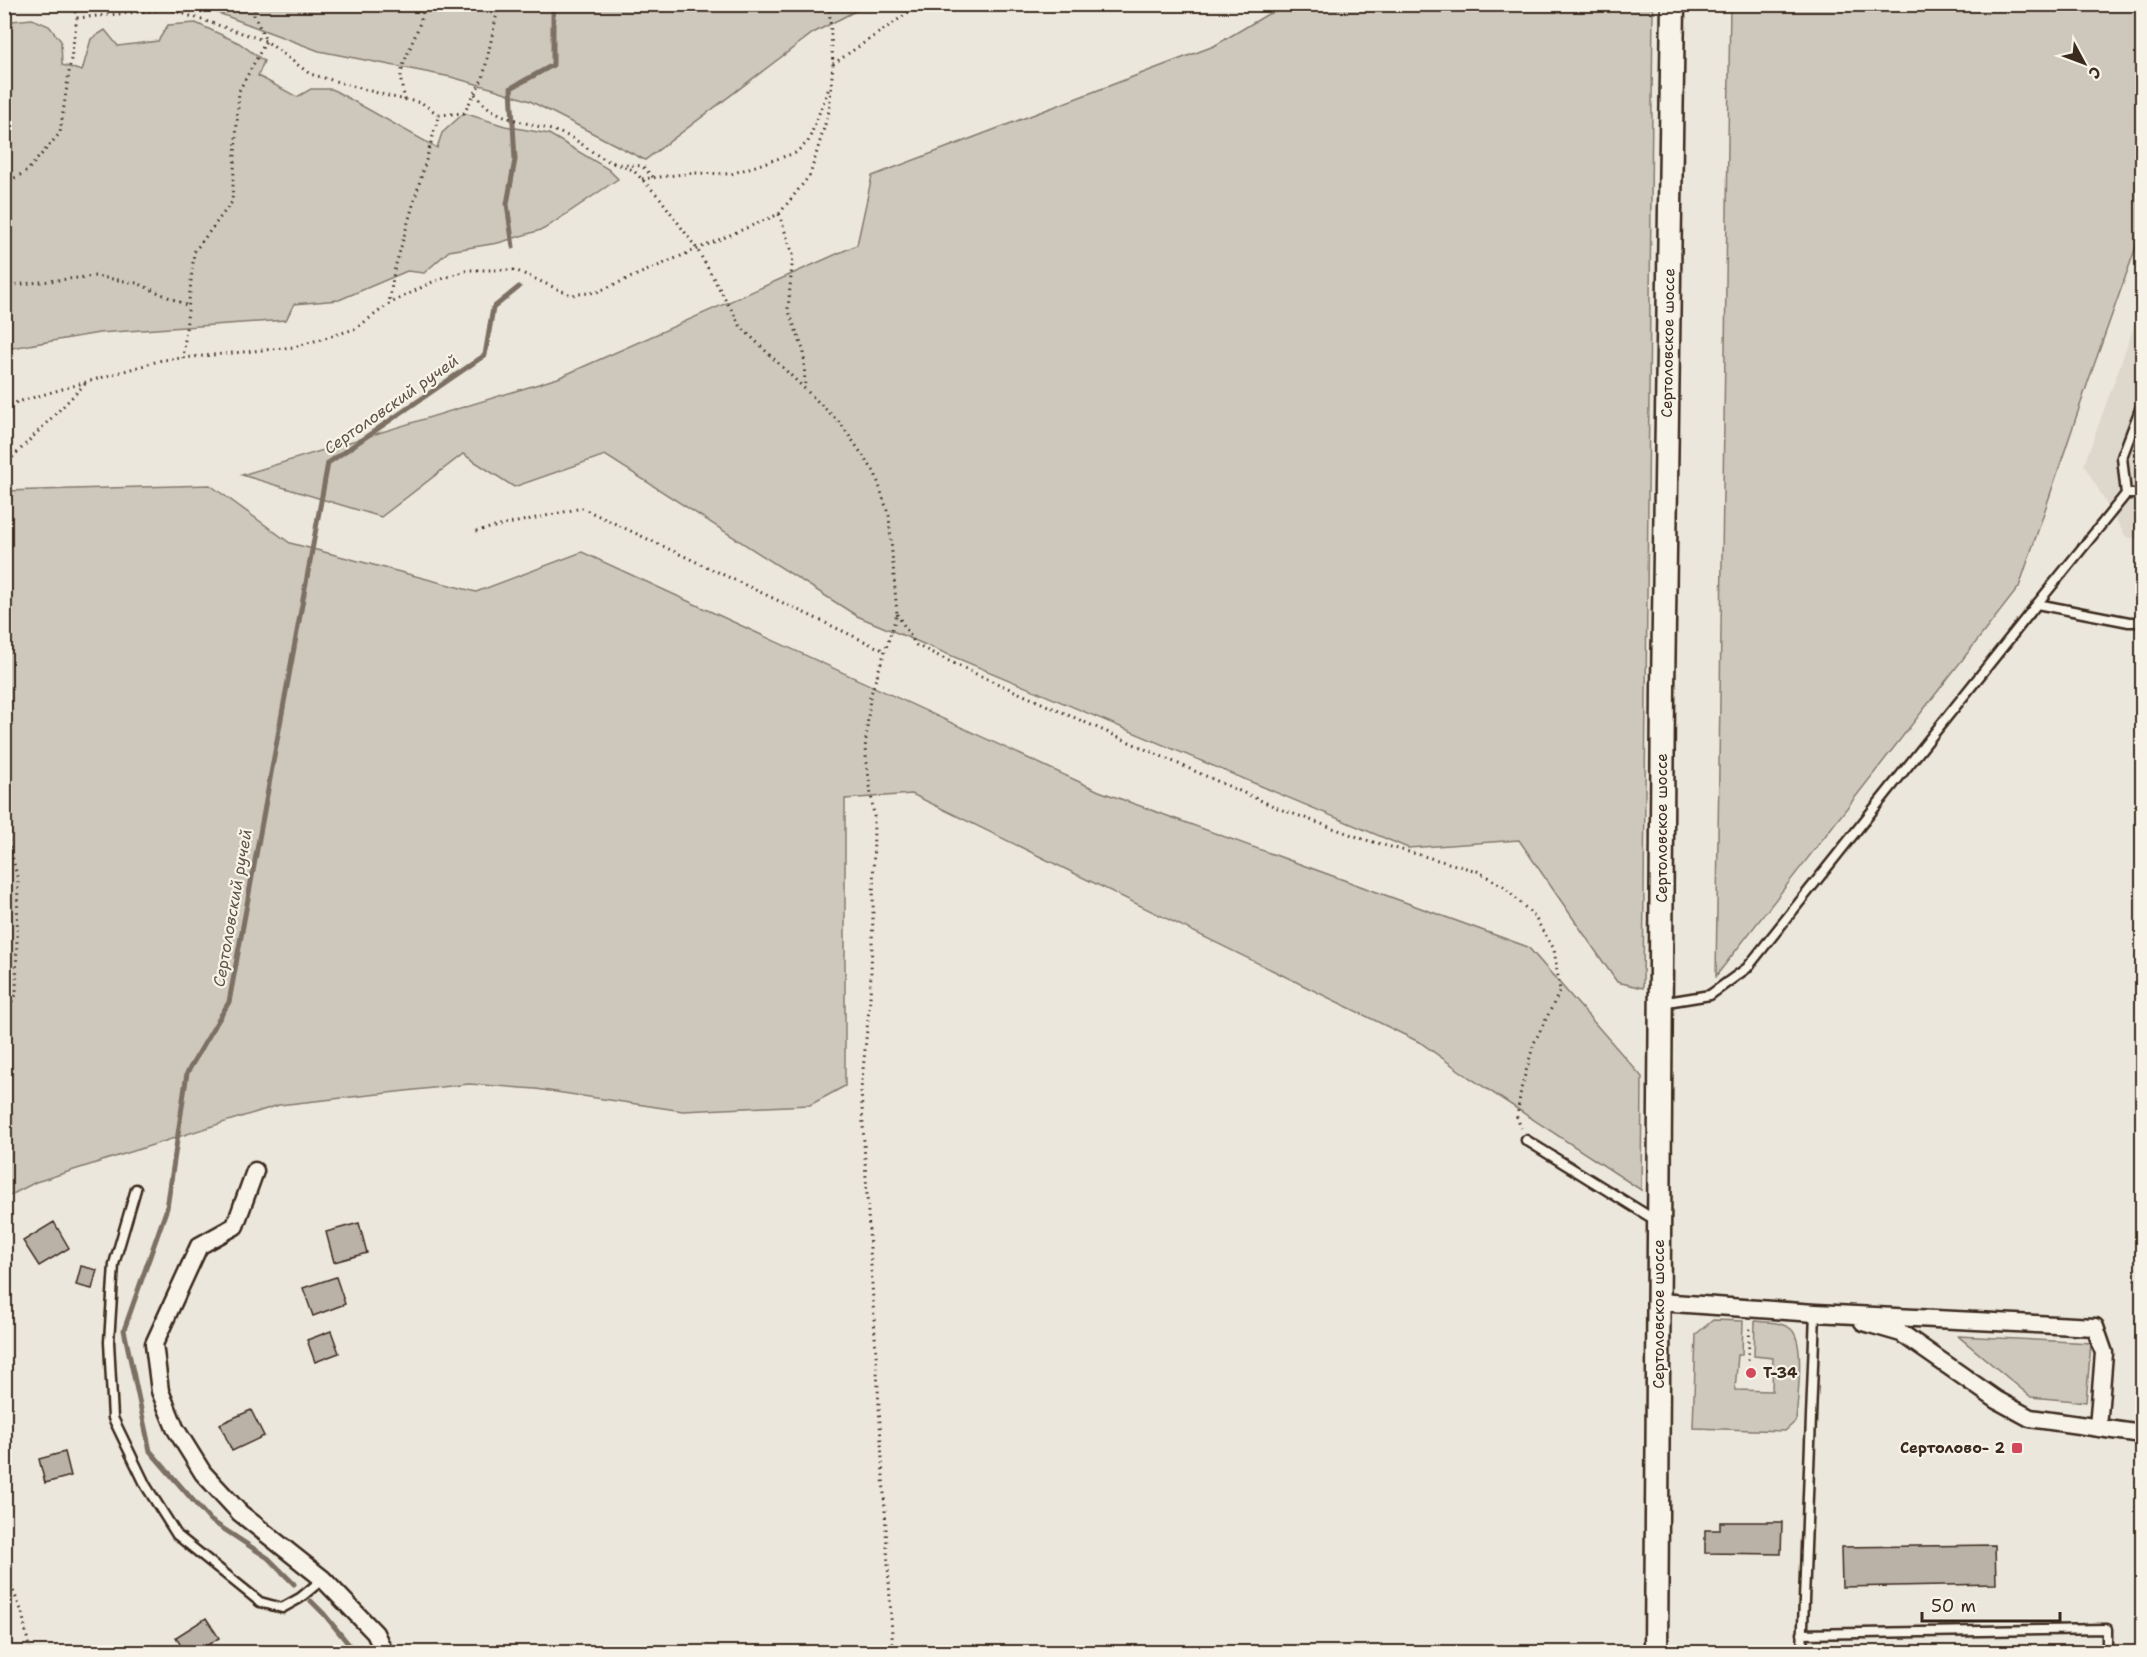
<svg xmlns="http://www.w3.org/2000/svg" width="2147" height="1657" font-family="'Shantell Sans',sans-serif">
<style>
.built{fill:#ddd7cc}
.green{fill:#cec8bc;stroke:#84796d;stroke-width:1.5}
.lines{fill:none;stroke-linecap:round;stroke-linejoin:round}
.stream{stroke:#7c7064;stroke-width:5}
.building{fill:#bab2a7;stroke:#3b2a1e;stroke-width:1.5}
.service-casing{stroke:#3b2a1e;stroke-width:13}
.minor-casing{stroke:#3b2a1e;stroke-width:21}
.secondary-casing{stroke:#3b2a1e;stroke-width:27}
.path{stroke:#3b2a1e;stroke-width:3;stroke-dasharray:1.5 4.5;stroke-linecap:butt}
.service{stroke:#f7f3e8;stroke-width:8}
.minor{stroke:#f7f3e8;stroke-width:16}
.secondary{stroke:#f7f3e8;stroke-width:22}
.poi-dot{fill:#d1495b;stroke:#f7f3e8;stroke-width:2}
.labels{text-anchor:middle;stroke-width:4.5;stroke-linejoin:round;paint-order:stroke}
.street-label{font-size:15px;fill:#3b2a1e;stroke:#f7f3e8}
.poi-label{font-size:15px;font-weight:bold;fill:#3b2a1e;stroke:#f7f3e8;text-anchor:start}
.water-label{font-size:16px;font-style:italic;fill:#615347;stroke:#f7f3e8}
</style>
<rect width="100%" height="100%" fill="#ece7dc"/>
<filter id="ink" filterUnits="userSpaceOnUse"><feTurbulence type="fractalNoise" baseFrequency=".0167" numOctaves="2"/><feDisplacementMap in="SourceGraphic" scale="12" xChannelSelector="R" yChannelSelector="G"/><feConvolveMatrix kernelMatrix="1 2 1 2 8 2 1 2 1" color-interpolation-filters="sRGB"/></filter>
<g filter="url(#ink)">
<path class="built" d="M 2142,315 L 2142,540 L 2126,537 L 2084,465 L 2136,321 Z"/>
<path class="green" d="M 5,4 L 9,5 L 12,21 L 32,19 L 49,26 L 61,41 L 62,65 L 82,71 L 91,39 L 105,30 L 118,46 L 158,41 L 168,25 L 196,23 L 239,43 L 264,61 L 258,76 L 297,97 L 311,89 L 332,89 L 437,148 L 442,133 L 464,113 L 505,126 L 549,134 L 608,169 L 618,179 L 544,229 L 498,243 L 449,251 L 424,273 L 407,271 L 339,300 L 294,304 L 286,320 L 99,333 L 5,349 Z
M 197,5 L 867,5 L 813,33 L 645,160 L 530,101 L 494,89 L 451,77 L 319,51 Z
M 1299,5 L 1653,5 L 1643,988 L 1617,982 L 1519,840 L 1408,848 L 857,616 L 605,455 L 514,487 L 463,454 L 381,517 L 242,475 L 558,378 L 857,245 L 872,176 L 1214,46 L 1268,14 Z
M 1730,5 L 2142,5 L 2142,230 L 2088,382 L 2019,587 L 1716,976 Z
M 210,485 L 290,543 L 476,592 L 582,552 L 1099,791 L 1528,947 L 1642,1077 L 1641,1190 L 1470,1078 L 1421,1043 L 912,794 L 845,799 L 845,1086 L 810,1105 L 683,1111 L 536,1089 L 469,1084 L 279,1105 L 36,1182 L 5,1198 L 5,491 Z
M 1713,1320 L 1743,1321 L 1742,1355 L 1738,1355 L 1735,1390 L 1772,1391 L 1773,1358 L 1754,1356 L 1755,1321 C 1766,1323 1781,1321 1791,1329 C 1806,1342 1797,1401 1796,1421 L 1785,1431 L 1693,1428 L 1696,1334 Z
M 1958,1336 L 2091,1343 L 2086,1402 L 2031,1397 Z"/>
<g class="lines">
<path class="stream" d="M 513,247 L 507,204 L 515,160 L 511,88 L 553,65 L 553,4
M 294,1584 L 268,1558 L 210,1520 L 150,1451 L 124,1330 L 167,1208 L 187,1073 L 229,1002 L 328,463 L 485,355 L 493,308 L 519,287
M 311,1601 L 324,1614 L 355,1652"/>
</g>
<path class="building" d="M 54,1222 L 69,1248 L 39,1266 L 23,1241 Z
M 359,1223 L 367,1253 L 334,1262 L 326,1232 Z
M 81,1266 L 97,1270 L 92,1289 L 76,1285 Z
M 336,1277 L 345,1304 L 313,1316 L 303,1288 Z
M 331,1331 L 339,1353 L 315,1362 L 307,1340 Z
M 251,1410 L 264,1436 L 232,1451 L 220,1424 Z
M 65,1452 L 71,1476 L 45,1483 L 39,1459 Z
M 1720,1522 L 1782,1522 L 1781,1554 L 1705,1553 L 1705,1530 L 1720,1530 Z
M 1995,1545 L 1996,1584 L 1842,1587 L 1841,1547 Z
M 206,1618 L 219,1638 L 195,1653 L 185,1653 L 176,1637 Z"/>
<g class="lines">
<defs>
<path id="service" d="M 2126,494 L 2122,457 L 2142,404
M 2037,604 L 2126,494 L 2142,494
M 1661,1003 L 1710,995 L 1747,968 L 2037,604 L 2129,622 L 2142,622
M 1526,1140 L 1655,1220
M 136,1189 L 114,1264 L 109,1342 L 113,1418 L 146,1486 L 177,1535 L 260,1602 L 282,1608 L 300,1598 L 323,1579
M 1802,1634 L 2107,1629 L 2107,1652
M 1802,1652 L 1815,1313"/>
<path id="minor" d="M 255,1171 L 235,1226 L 199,1246 L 154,1344 L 160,1391 L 175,1428 L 203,1473 L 240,1513 L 323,1579 L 375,1633 L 384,1652
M 1659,1302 L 1815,1313 L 2095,1327 L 2104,1353 L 2098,1428
M 1863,1322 L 1901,1333 L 1997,1400 L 2030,1418 L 2142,1434"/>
<path id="secondary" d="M 1656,1652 L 1663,688 L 1673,4"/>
</defs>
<use href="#service" class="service-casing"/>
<use href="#minor" class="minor-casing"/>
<use href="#secondary" class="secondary-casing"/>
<path class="path" d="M 77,18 L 169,9 L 266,41 L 310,74 L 392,97 L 422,103 L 439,115 L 394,271 L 389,304
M 833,64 L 921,4
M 475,94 C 496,124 539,122 570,137 C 586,145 595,157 614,163
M 405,100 C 404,93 400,83 401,76 C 402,58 427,19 422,4
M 439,115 L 464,113 L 483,78 L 499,4
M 613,163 L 633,170 L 660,198 L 697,249 L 741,327 L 841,424 L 875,473 L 889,516 L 897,614 L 870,697 L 865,749 L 874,816 L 873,916 L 870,999 L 861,1090 L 893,1652
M 620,164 L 642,166 L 653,177
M 642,179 L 693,173 L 731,174 L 795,153 L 808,142 L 829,88
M 4,184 L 27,171 L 60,133 L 77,18 L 73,4
M 779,214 L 793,255 L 788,309 L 804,352 L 805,387
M 4,286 L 95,276 L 137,283 L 188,306
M 183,359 L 194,252 L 232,202 L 239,91 L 266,41 L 254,15 L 255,4
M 4,406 L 162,360 L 294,347 L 355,329 L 389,304 L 430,283 L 468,270 L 515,270 L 571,295 L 597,292 L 779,214 L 810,175 L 829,111 L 833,64 L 829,4
M 4,466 L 87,382
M 476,531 L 582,508 L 885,651
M 897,614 L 916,645 L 974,673 L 1280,809 L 1366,840 L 1477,871 L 1503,886 L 1534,916 L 1554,949 L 1560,991 L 1534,1043 L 1521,1089 L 1517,1117 L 1521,1128
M 4,823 L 18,880 L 16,995 L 4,1014
M 1748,1360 L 1750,1325
M 4,1569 L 22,1612 L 30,1652"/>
<use href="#service" class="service"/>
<use href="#minor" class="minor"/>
<use href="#secondary" class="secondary"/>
</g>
</g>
<g class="poi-dot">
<circle cx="1751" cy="1373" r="6"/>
<rect x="2011" y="1442" width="12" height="12" rx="3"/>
</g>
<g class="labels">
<g class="street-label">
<text transform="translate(1668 343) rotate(-89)" y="5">Сертоловское шоссе</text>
<text transform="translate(1662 828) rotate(-90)" y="5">Сертоловское шоссе</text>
<text transform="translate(1659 1314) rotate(-90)" y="5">Сертоловское шоссе</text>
</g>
<g class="poi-label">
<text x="1763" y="1378">Т-34</text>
<text x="2005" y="1453" text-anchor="end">Сертолово- 2</text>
</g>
<g class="water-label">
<text transform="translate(391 404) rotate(-35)" y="6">Сертоловский ручей</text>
<text transform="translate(232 908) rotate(-80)" y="6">Сертоловский ручей</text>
</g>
</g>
<rect width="2147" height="1657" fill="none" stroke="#f7f3e8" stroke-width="24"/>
<rect x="12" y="12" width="2123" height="1633" fill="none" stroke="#3b2a1e" stroke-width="2" filter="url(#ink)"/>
<g transform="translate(2084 63) rotate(131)" stroke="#f7f3e8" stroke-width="4.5" paint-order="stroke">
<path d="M0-4.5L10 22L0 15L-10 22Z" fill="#3b2a1e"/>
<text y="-9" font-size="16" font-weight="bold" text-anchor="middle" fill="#3b2a1e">С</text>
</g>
<path d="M1922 1612v9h138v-9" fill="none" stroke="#3b2a1e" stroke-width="3"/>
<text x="1931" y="1612" font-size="18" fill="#3b2a1e" stroke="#f7f3e8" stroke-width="4.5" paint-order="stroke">50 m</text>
</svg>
